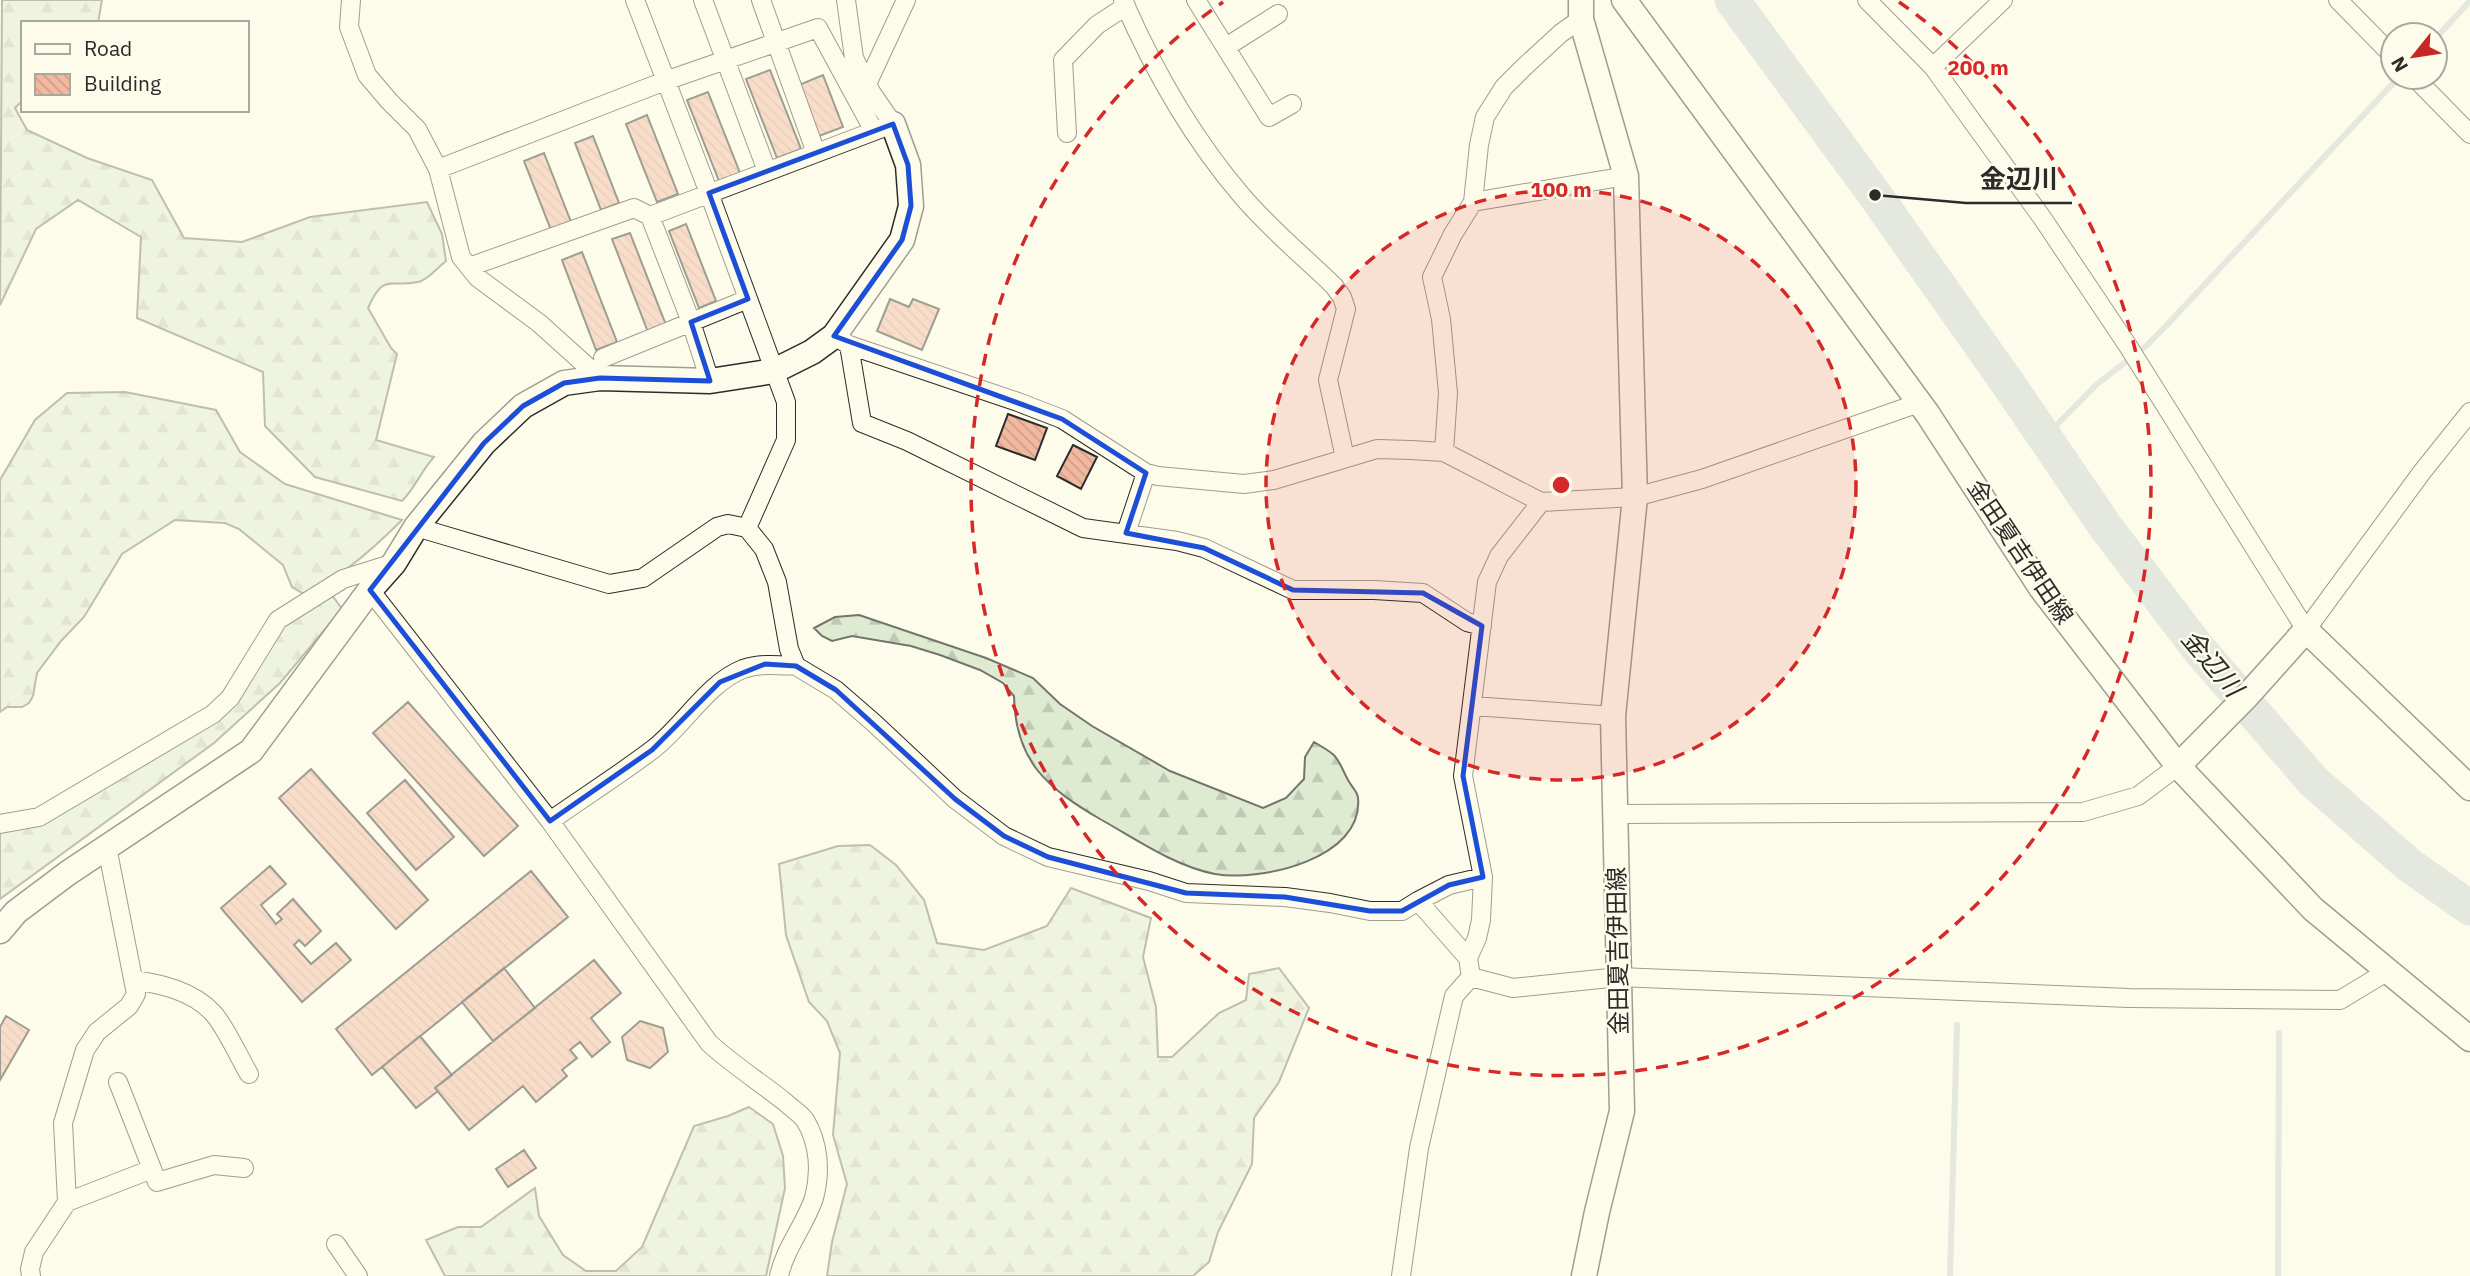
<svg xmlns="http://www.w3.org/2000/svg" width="2470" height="1276" font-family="'IBM Plex Sans','Noto Sans JP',sans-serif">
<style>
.forest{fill:url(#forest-firs);stroke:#74746e;stroke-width:2}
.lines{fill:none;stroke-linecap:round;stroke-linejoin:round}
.stream{stroke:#c7d0d0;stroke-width:6}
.river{stroke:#c7d0d0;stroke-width:35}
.building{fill:url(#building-back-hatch);stroke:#2b2b2b;stroke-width:2}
.street-casing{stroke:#2b2b2b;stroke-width:20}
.secondary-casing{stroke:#2b2b2b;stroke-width:27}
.street{stroke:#fdfbea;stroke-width:18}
.secondary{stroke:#fdfbea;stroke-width:24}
.marked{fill:none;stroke:#1d4ed8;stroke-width:5;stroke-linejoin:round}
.ring{fill:none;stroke:#d62828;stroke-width:3.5;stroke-dasharray:12 9}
.labels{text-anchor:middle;stroke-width:5;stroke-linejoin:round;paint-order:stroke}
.street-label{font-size:24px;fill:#2b2b2b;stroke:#fdfbea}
.water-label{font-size:26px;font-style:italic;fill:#2b2b2b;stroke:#fdfbea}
.centre{fill:#d62828;stroke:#fdfbea;stroke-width:3.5}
.ring-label{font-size:21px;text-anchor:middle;font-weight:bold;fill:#d62828;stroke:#fdfbea;stroke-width:5;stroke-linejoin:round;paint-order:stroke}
.leader{fill:none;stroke:#2b2b2b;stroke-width:2.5}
.callout-dot{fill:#2b2b2b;stroke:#fdfbea;stroke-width:2.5}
.callout-label{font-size:26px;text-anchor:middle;font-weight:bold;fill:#2b2b2b;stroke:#fdfbea;stroke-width:5;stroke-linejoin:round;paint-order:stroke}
</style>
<defs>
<pattern id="forest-firs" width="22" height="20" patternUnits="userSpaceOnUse" patternTransform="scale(1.75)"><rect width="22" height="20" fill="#deebd1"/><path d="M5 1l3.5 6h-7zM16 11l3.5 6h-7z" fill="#bfcab4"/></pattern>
<pattern id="building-back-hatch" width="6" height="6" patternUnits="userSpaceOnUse" patternTransform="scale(1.75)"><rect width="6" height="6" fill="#f2b8a0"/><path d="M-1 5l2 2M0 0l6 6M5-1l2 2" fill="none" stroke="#d09e8a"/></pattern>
</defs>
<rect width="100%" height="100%" fill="#fdfbea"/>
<path class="forest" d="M 2,0 L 102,0 L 98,23 L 23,23 L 23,100 L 15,108 L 27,130 L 87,158 L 152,180 L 184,238 L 242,242 L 310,217 L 427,202 L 442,234 L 446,261 C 438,267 428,280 418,282 C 390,288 384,272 368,308 L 391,348 L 397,354 L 376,440 L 434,457 C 421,471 415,488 402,501 L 315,477 L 265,426 L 263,372 L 137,318 L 141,237 L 78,200 L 36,229 L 0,305 Z
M 125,392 L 216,410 L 240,452 L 285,484 L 402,520 C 374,548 342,577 306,595 L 292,587 L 283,565 L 239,529 L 225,523 L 175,520 L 122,554 L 84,617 L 61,641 L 37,673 L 33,696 L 29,703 L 22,707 L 7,707 L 0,712 L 0,480 L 35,420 L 67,393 Z
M 332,595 L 342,609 L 280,683 L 214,743 L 0,899 L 0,831 L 217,717 L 280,628 Z
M 859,615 L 986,658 L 1033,678 L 1060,704 L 1092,726 L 1170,771 L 1263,808 L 1286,798 L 1304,779 L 1305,757 L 1314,742 C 1340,757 1335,755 1348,780 C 1351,786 1358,792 1358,798 C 1364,859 1260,882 1215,874 C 1174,866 1136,839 1100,819 C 1047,788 1015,761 1014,696 L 1003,683 L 980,670 L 940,655 L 911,646 L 852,636 L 832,641 L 822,636 L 814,628 L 835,617 Z
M 870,845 L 896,865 L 924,900 L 937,943 L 984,950 L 1047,926 L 1071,888 L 1151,918 L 1143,957 L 1156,1007 L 1158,1057 L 1172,1057 L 1219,1013 L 1246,1000 L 1249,974 L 1279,968 L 1309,1008 L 1279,1082 L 1254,1118 L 1252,1164 L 1218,1232 L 1209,1262 L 1193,1276 L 827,1276 L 832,1242 L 847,1184 L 833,1135 L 840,1053 L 827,1021 L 809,1002 L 786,935 L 779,864 L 838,846 Z
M 749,1107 L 773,1124 L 783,1156 L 785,1188 L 766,1276 L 445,1276 L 426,1240 L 458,1227 L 481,1227 L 535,1188 L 539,1216 L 563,1255 L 586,1271 L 616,1271 L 642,1247 L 694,1126 L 728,1116 Z"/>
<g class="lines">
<path class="stream" d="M 2435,39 L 2470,1
M 2044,438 L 2096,385 L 2146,346 L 2164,328 L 2399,77
M 1950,1276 L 1957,1025
M 2278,1276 L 2279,1033"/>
<path class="river" d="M 1732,0 L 1875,195 L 2009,385 L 2105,526 L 2198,648 L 2313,781 L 2409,865 L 2470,908"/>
</g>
<path class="building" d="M 770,70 L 801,149 L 777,158 L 746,79 Z
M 823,75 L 843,127 L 819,136 L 799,85 Z
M 708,92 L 740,173 L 719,181 L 687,100 Z
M 647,115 L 678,194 L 657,202 L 626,124 Z
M 593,136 L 619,203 L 601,210 L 575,143 Z
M 544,153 L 571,222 L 551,230 L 524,161 Z
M 686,224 L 716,301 L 699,308 L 669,231 Z
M 630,233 L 666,325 L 648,332 L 612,239 Z
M 582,252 L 617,342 L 596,350 L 562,260 Z
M 890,299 L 909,307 L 913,299 L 939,309 L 922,350 L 877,331 Z
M 1008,414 L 1047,428 L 1035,460 L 996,446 Z
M 1073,445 L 1097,457 L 1081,489 L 1057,476 Z
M 408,702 L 518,826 L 484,856 L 373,733 Z
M 311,769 L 428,900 L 396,929 L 279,798 Z
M 405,780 L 454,837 L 416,870 L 367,813 Z
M 270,866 L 286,884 L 261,905 L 276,924 L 282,919 L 277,914 L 293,899 L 321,931 L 305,946 L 299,940 L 294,945 L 311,964 L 336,943 L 351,960 L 302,1002 L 221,908 Z
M 531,871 L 568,917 L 372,1075 L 336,1029 Z
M 594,960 L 621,993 L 591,1018 L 610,1042 L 592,1057 L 580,1042 L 570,1050 L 577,1058 L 562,1070 L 567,1076 L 536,1102 L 523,1086 L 469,1130 L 435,1088 Z
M 504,968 L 535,1008 L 493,1041 L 462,1002 Z
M 6,1016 L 29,1030 L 0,1080 L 0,1027 Z
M 640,1021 L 663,1028 L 668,1052 L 650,1068 L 627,1060 L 622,1037 Z
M 420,1036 L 452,1075 L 435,1088 L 438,1091 L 416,1108 L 382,1067 Z
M 524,1150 L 536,1168 L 508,1187 L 496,1169 Z"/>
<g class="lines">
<defs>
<path id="street" d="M 351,0 L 349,27 L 367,75 L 389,101 L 417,129 L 438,169 L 461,257 L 478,278 L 539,323 L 600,378
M 635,0 L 709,193 L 786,402 L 786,440 L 747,528
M 703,0 L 767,171
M 761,0 L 816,153
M 1123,0 C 1153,69 1193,139 1242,196 C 1269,228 1303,256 1334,286 L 1342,297 L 1346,309 L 1328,380 L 1345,458
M 1196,0 L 1269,117 L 1292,104
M 1867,0 L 1933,67 L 2043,219 L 2128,346 L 2306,630 L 2422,472 L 2470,412
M 2338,0 L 2393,56
M 1226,47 L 1278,14
M 1933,67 L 2003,0
M 2414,77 L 2470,134
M 867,84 L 906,0
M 1067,133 L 1063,60 L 1097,25 L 1126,6
M 438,169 L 665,81 L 818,28 L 874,131
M 1473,202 L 1626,176
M 650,216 L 691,322 L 710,381
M 469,267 L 634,208 L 650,216 L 893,124 L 871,92 L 854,58 L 846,0
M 834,336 L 849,345 L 1018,402 L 1062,419 L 1146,473 L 1158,476 L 1244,484 L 1274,480 L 1377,449 L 1411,450 L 1444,452 L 1541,502 L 1635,497 L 1702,479 L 1919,403
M 849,345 L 862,423 L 907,441 L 1083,528 L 1177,541 L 1204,548 L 1293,590 L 1374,590 L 1423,593 L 1467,622 L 1482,626
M 603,358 L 748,299
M 1444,452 L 1448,393 L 1441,319 L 1432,277 L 1453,234 L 1473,202 L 1479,145 L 1485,117 L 1504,87 L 1522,69 L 1561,33 L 1581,19
M 416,527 L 609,584 L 643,578 L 717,527 L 728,524 L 747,528 L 764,549 L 777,582 L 789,649 L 796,666 L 836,690 L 874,723 L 955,799 L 1004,836 L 1048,857 L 1149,881 L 1186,893 L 1285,897 L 1330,903 L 1370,911 L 1402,911 L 1418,901 L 1468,958
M 1126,533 L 1146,473
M 370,590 L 550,821 L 709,1043 C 733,1065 760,1082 785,1102 C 791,1108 800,1113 805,1120 C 819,1143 821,1172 814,1198 C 805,1225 785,1248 779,1276
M 1473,706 L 1613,716
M 1615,814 L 2083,812 L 2138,796 L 2178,766
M 550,821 C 584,797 619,775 652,750 C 683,727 707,683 743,669 C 761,663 778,665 796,666
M 0,824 L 39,817 L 213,714 L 230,698 L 278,620 L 343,579 L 394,563
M 1418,901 L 1449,885 L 1483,877
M 1471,977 L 1513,988 L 1619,977 L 2129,998 L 2340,1000 L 2388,971
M 134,980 C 161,984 193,991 213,1013 C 225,1026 239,1057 249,1074
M 152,1169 L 157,1182 L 214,1165 L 244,1168
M 67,1202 L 152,1169 L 118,1082
M 336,1244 L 358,1276
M 31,1276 L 30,1269 L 34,1252 L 67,1202 L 63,1123 L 85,1050 L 97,1032 L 129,1006 L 136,994 L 107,847
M 1401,1276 L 1419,1148 L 1454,996 L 1471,977 L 1468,958 L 1477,938 L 1481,920 L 1483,877 L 1463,776 L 1487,582 L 1499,556 L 1541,502"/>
<path id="secondary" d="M 1581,0 L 1581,19 L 1626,176 L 1635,497 L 1613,716 L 1622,1111 L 1597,1212 L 1584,1276
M 1624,0 L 1927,413 L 2041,588 L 2178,766 L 2247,696 L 2306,630 L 2470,788
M 2178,766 L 2313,909 L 2470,1039
M 0,931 L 16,912 L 68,873 L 251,751 L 370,590 L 394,563 L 416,527 L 484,443 L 523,406 L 564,383 L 600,378 L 710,381 L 774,371 L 812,352 L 834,336 L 902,240 L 911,206 L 908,165 L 893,124"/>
</defs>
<use href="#street" class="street-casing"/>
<use href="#secondary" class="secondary-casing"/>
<use href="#street" class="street"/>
<use href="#secondary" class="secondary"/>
</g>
<path d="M0 0H2470V1276H0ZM 893,124 L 908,165 L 911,206 L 902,240 L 834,336 L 1062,419 L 1146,473 L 1126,533 L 1204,548 L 1293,590 L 1423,593 L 1482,626 L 1463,776 L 1483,877 L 1449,885 L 1402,911 L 1370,911 L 1285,897 L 1186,893 L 1048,857 L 1004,836 L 955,799 L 836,690 L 796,666 L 765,664 L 720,682 L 652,750 L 550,821 L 370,590 L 484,443 L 523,406 L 564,383 L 600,378 L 710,381 L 691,322 L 748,299 L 709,193 Z" fill="#fdfbea" fill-opacity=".55" fill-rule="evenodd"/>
<path class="marked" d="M 893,124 L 908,165 L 911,206 L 902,240 L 834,336 L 1062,419 L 1146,473 L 1126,533 L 1204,548 L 1293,590 L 1423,593 L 1482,626 L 1463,776 L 1483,877 L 1449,885 L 1402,911 L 1370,911 L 1285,897 L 1186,893 L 1048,857 L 1004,836 L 955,799 L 836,690 L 796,666 L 765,664 L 720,682 L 652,750 L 550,821 L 370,590 L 484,443 L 523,406 L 564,383 L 600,378 L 710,381 L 691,322 L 748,299 L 709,193 Z"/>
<circle cx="1561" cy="485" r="295" fill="#d62828" fill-opacity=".12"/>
<g class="ring">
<circle cx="1561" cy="485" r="295"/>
<path d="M1899 2A590 590 0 1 1 1223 2"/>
</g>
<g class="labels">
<g class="street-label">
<text transform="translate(2020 552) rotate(56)" y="8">金田夏吉伊田線</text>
<text transform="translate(1618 951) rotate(-91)" y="8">金田夏吉伊田線</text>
</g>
<g class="water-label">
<text transform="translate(2212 663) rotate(50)" y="9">金辺川</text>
</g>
</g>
<circle cx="1561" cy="485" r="10" class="centre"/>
<g class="ring-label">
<text x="1978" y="75">200 m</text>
<text x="1561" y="197">100 m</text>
</g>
<path class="leader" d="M1875 195L1966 203H2072"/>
<circle class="callout-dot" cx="1875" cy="195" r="7"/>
<g class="callout-label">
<text x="2019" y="188">金辺川</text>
</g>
<rect x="21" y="21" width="228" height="91" fill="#fdfbea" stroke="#a9a89e" stroke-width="2"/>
<rect x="35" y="44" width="35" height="10" fill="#fdfbea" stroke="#a9a89e" stroke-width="2"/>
<text x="84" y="56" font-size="21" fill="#2b2b2b">Road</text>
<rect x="35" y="74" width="35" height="21" fill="url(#building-back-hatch)" stroke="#a9a89e" stroke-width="2"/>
<text x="84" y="91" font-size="21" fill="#2b2b2b">Building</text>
<g transform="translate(2414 56) rotate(240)"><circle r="33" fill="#fdfbea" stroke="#a9a89e" stroke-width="2"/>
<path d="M0-5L12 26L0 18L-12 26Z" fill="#c62828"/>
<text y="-10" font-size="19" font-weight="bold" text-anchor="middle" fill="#2b2b2b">N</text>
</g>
</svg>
